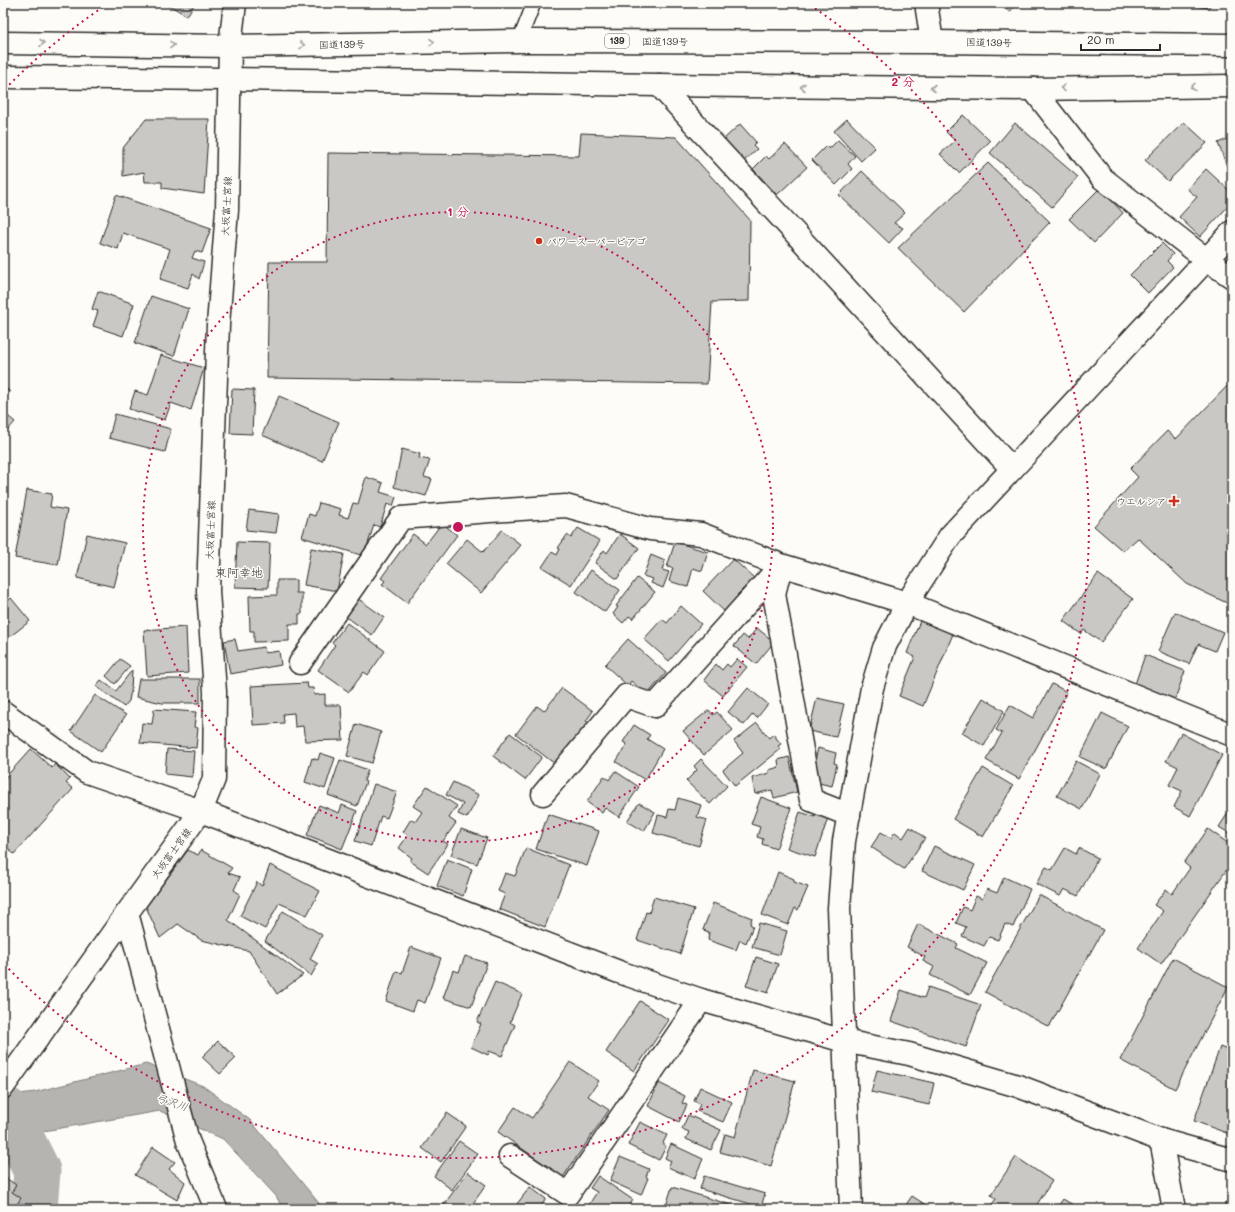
<svg xmlns="http://www.w3.org/2000/svg" width="1235" height="1212" font-family="Mali,'Klee One',sans-serif">
<style>
.water{fill:#b5b4b1;stroke:#7e7d7b}
.lines{fill:none;stroke-linecap:round;stroke-linejoin:round}
.river{stroke:#b5b4b1;stroke-width:47}
.building{fill:#c9c8c4;stroke:#2b2b2b}
.lane-casing{stroke:#2b2b2b;stroke-width:16}
.street-casing{stroke:#2b2b2b;stroke-width:25}
.secondary-casing{stroke:#2b2b2b;stroke-width:25}
.highway-casing{stroke:#2b2b2b;stroke-width:25}
.lane{stroke:#fdfcf7;stroke-width:13}
.street{stroke:#fdfcf7;stroke-width:22}
.secondary{stroke:#fdfcf7;stroke-width:22}
.highway{stroke:#fdfcf7;stroke-width:22}
.oneway{stroke:#9e9e9b}
.ring{fill:none;stroke:#c2185b;stroke-width:2;stroke-dasharray:2 4}
.poi-dot{fill:#c8321e;stroke:#fdfcf7;stroke-width:1.5}
.labels{text-anchor:middle;stroke-width:3;stroke-linejoin:round;paint-order:stroke}
.shield{fill:#fdfcf7;stroke:#6a6a68;stroke-width:1}
.shield-label{font-size:9px;font-weight:bold;fill:#2b2b2b}
.street-label{font-size:10px;fill:#2b2b2b;stroke:#fdfcf7}
.poi-label{font-size:10px;fill:#2b2b2b;stroke:#fdfcf7;text-anchor:start}
.water-label{font-size:11px;font-style:italic;fill:#5b5b5a;stroke:#fdfcf7}
.quarter-label{font-size:12px;fill:#2b2b2b;stroke:#fdfcf7}
.centre{fill:#c2185b;stroke:#fdfcf7;stroke-width:2}
.ring-label{font-size:12px;text-anchor:middle;font-weight:bold;fill:#c2185b;stroke:#fdfcf7;stroke-width:3;stroke-linejoin:round;paint-order:stroke}
</style>
<rect width="100%" height="100%" fill="#fdfcf7"/>
<filter id="ink" filterUnits="userSpaceOnUse"><feTurbulence type="fractalNoise" baseFrequency=".025" numOctaves="2"/><feDisplacementMap in="SourceGraphic" scale="8" xChannelSelector="R" yChannelSelector="G"/><feConvolveMatrix kernelMatrix="1 2 1 2 8 2 1 2 1" color-interpolation-filters="sRGB"/></filter>
<g filter="url(#ink)">
<path class="water" d="M 146,1064 L 203,1086 L 250,1120 L 318,1202 L 321,1209 L 283,1209 L 276,1196 L 223,1139 L 160,1111 L 3,1138 L 3,1096 L 35,1092 Z"/>
<g class="lines">
<path class="river" d="M 7,1111 L 37,1171 L 34,1209"/>
</g>
<path class="building" d="M 166,3 L 195,3 L 187,16 Z
M 803,3 L 850,3 L 850,6 L 803,5 Z
M 997,3 L 1017,3 L 1010,12 Z
M 1186,3 L 1213,3 L 1208,8 L 1187,5 Z
M 963,115 L 990,141 L 959,173 L 940,154 L 955,141 L 946,132 Z
M 146,119 L 209,119 L 204,194 L 162,188 L 162,182 L 145,182 L 144,172 L 123,176 L 123,148 Z
M 847,119 L 875,148 L 861,161 L 834,131 Z
M 1184,122 L 1207,143 L 1168,181 L 1145,160 Z
M 1015,123 L 1078,177 L 1052,207 L 990,153 Z
M 740,124 L 756,142 L 753,145 L 757,149 L 744,161 L 724,139 Z
M 581,133 L 676,137 L 750,220 L 749,301 L 712,302 L 707,384 L 267,378 L 269,262 L 327,262 L 328,153 L 579,156 Z
M 1232,137 L 1232,180 L 1218,143 Z
M 838,140 L 855,156 L 848,164 L 852,169 L 836,185 L 812,160 L 826,146 L 829,149 Z
M 785,144 L 807,167 L 777,195 L 753,169 L 766,156 L 769,159 Z
M 988,163 L 1050,222 L 964,312 L 898,248 Z
M 1206,169 L 1232,193 L 1232,202 L 1200,237 L 1179,217 L 1197,197 L 1187,189 Z
M 862,171 L 905,213 L 894,223 L 903,228 L 889,243 L 839,195 Z
M 1100,188 L 1123,213 L 1094,243 L 1069,219 Z
M 116,195 L 211,228 L 202,253 L 195,251 L 192,258 L 204,262 L 199,279 L 193,274 L 188,288 L 160,279 L 170,249 L 123,233 L 118,249 L 100,243 Z
M 1162,243 L 1173,254 L 1167,261 L 1173,267 L 1148,293 L 1130,275 Z
M 98,291 L 134,304 L 123,336 L 93,326 L 98,311 L 92,309 Z
M 151,296 L 189,309 L 174,356 L 135,343 Z
M 161,355 L 204,368 L 191,410 L 171,403 L 165,420 L 129,409 L 135,391 L 148,395 Z
M 1232,381 L 1232,604 L 1231,605 L 1187,584 L 1138,538 L 1123,551 L 1094,526 L 1138,477 L 1130,469 L 1167,431 L 1176,439 Z
M 3,385 L 10,392 L 3,400 Z
M 232,389 L 254,390 L 252,434 L 230,433 Z
M 279,396 L 339,422 L 322,461 L 262,435 Z
M 3,412 L 15,422 L 3,435 Z
M 115,414 L 171,429 L 165,452 L 109,438 Z
M 402,449 L 420,454 L 419,458 L 430,460 L 424,477 L 432,479 L 426,496 L 394,487 Z
M 366,477 L 383,483 L 380,492 L 396,497 L 393,506 L 387,504 L 380,527 L 374,525 L 364,556 L 302,537 L 309,514 L 315,516 L 319,503 L 341,509 L 339,515 L 348,518 L 353,503 L 358,504 Z
M 27,490 L 52,494 L 50,507 L 67,510 L 58,565 L 15,558 Z
M 249,510 L 279,514 L 276,533 L 246,530 Z
M 442,523 L 457,535 L 407,603 L 382,584 L 385,581 L 381,578 L 413,534 L 426,544 Z
M 578,528 L 600,541 L 571,585 L 542,567 L 552,552 L 557,555 L 560,549 L 558,548 L 567,535 L 571,538 Z
M 502,530 L 521,545 L 481,593 L 446,564 L 467,539 L 483,552 Z
M 87,534 L 125,543 L 114,587 L 77,578 Z
M 620,534 L 639,548 L 617,579 L 595,563 L 604,550 L 607,553 Z
M 237,542 L 270,543 L 268,588 L 235,587 Z
M 675,542 L 708,552 L 702,571 L 693,568 L 688,587 L 669,581 L 673,568 L 667,567 Z
M 311,548 L 344,554 L 337,591 L 304,585 Z
M 651,555 L 665,561 L 662,570 L 669,572 L 663,588 L 651,583 L 653,579 L 643,576 Z
M 733,559 L 754,578 L 737,595 L 742,600 L 728,615 L 703,591 Z
M 591,570 L 620,590 L 605,612 L 576,592 Z
M 1098,574 L 1133,599 L 1101,642 L 1084,630 L 1081,634 L 1063,621 Z
M 637,578 L 655,592 L 633,619 L 629,616 L 623,623 L 613,614 L 618,607 L 616,606 Z
M 277,580 L 296,580 L 296,593 L 302,593 L 302,614 L 299,614 L 299,624 L 289,624 L 289,641 L 254,642 L 254,631 L 250,631 L 249,596 L 277,595 Z
M 11,598 L 30,621 L 3,642 L 3,605 Z
M 357,598 L 384,617 L 372,635 L 345,616 Z
M 681,606 L 701,624 L 669,661 L 644,639 L 662,619 L 667,623 Z
M 1175,612 L 1223,632 L 1215,651 L 1198,644 L 1189,664 L 1158,651 Z
M 920,621 L 953,634 L 923,706 L 899,696 L 915,657 L 907,653 Z
M 347,623 L 385,651 L 368,675 L 364,672 L 349,692 L 318,670 L 335,645 L 332,643 Z
M 186,627 L 188,673 L 147,676 L 144,630 Z
M 757,628 L 774,642 L 756,664 L 734,646 L 743,635 L 748,639 Z
M 235,639 L 238,651 L 264,647 L 265,653 L 279,651 L 281,665 L 230,674 L 224,641 Z
M 628,639 L 666,673 L 647,695 L 631,681 L 628,686 L 605,665 Z
M 1145,655 L 1185,671 L 1175,699 L 1135,684 Z
M 120,659 L 130,666 L 115,684 L 106,676 Z
M 737,659 L 747,667 L 723,696 L 704,680 L 716,664 L 722,670 L 727,664 L 730,667 Z
M 132,670 L 131,690 L 129,701 L 124,707 L 96,686 L 101,680 L 116,691 Z
M 139,679 L 200,679 L 200,703 L 162,703 L 136,697 Z
M 307,683 L 308,688 L 313,688 L 314,695 L 325,694 L 325,705 L 341,705 L 343,740 L 305,741 L 303,726 L 295,727 L 294,713 L 283,714 L 284,723 L 253,725 L 251,686 Z
M 1052,684 L 1067,692 L 1019,779 L 986,760 L 1002,733 L 996,730 L 1010,705 L 1033,718 Z
M 562,688 L 593,711 L 586,721 L 591,725 L 559,767 L 516,734 L 537,706 L 544,711 Z
M 748,688 L 768,704 L 757,718 L 753,714 L 744,725 L 728,712 Z
M 95,695 L 126,715 L 101,752 L 71,731 Z
M 817,698 L 844,704 L 836,737 L 809,731 Z
M 983,698 L 1004,711 L 984,746 L 962,733 Z
M 154,709 L 196,712 L 194,727 L 198,728 L 196,748 L 140,743 L 142,723 L 152,724 Z
M 709,710 L 713,715 L 717,712 L 733,730 L 704,755 L 683,731 Z
M 1102,713 L 1128,726 L 1106,769 L 1080,757 Z
M 757,723 L 769,738 L 773,734 L 781,744 L 778,746 L 781,749 L 735,786 L 723,770 L 743,753 L 734,741 Z
M 356,724 L 381,732 L 372,763 L 347,756 Z
M 634,725 L 650,735 L 647,739 L 663,749 L 645,780 L 616,762 L 627,744 L 623,742 Z
M 510,733 L 542,757 L 525,780 L 493,756 Z
M 1181,733 L 1222,755 L 1190,816 L 1174,807 L 1182,791 L 1169,785 L 1178,767 L 1166,761 Z
M 818,748 L 836,753 L 834,763 L 837,764 L 832,786 L 810,781 Z
M 31,749 L 52,768 L 55,764 L 70,779 L 66,783 L 73,789 L 14,854 L 3,844 L 3,780 Z
M 167,749 L 194,751 L 192,777 L 165,774 Z
M 320,753 L 335,758 L 325,789 L 305,782 L 312,758 L 318,760 Z
M 789,757 L 797,792 L 774,798 L 772,790 L 755,794 L 752,778 L 769,773 L 769,770 L 779,767 L 778,760 Z
M 701,759 L 727,786 L 710,804 L 686,781 L 697,770 L 694,766 Z
M 340,760 L 368,770 L 364,781 L 366,782 L 357,806 L 328,795 Z
M 1076,761 L 1100,774 L 1082,809 L 1057,796 Z
M 983,768 L 1013,786 L 983,837 L 953,819 Z
M 615,771 L 639,787 L 619,817 L 605,808 L 602,813 L 587,802 L 604,776 L 609,780 Z
M 453,782 L 479,795 L 467,818 L 458,814 L 463,804 L 446,795 Z
M 374,784 L 397,792 L 387,818 L 381,816 L 371,846 L 355,841 Z
M 427,786 L 457,806 L 449,818 L 456,823 L 443,841 L 448,844 L 428,873 L 410,861 L 412,858 L 399,848 L 408,835 L 403,832 L 411,819 L 415,822 L 422,812 L 413,806 Z
M 761,797 L 791,808 L 776,849 L 762,844 L 763,839 L 757,837 L 760,827 L 751,824 Z
M 678,798 L 701,805 L 697,817 L 707,820 L 699,846 L 653,833 L 658,815 L 667,817 L 669,809 L 675,810 Z
M 639,803 L 655,812 L 644,831 L 627,821 Z
M 319,805 L 339,813 L 342,805 L 357,811 L 342,849 L 307,835 Z
M 1232,807 L 1232,835 L 1219,827 Z
M 800,812 L 815,817 L 817,814 L 828,818 L 815,857 L 787,848 Z
M 548,814 L 599,831 L 587,866 L 536,849 Z
M 910,827 L 925,838 L 904,869 L 871,847 L 881,832 L 891,838 L 895,832 L 903,838 Z
M 461,829 L 487,838 L 477,864 L 451,855 Z
M 1208,829 L 1232,846 L 1232,862 L 1161,964 L 1138,948 L 1163,911 L 1154,905 L 1166,889 L 1172,894 L 1190,868 L 1184,863 Z
M 934,846 L 975,865 L 963,890 L 922,871 Z
M 526,848 L 569,865 L 545,927 L 499,909 L 505,894 L 498,891 L 505,873 L 515,876 Z
M 1065,848 L 1076,854 L 1079,848 L 1098,858 L 1078,896 L 1064,889 L 1060,896 L 1036,884 L 1046,867 L 1052,870 Z
M 188,850 L 198,855 L 201,850 L 232,868 L 228,873 L 240,877 L 234,890 L 240,894 L 228,920 L 303,975 L 277,994 L 249,951 L 201,940 L 178,924 L 160,938 L 146,907 Z
M 447,859 L 472,869 L 463,896 L 437,886 Z
M 270,865 L 320,891 L 307,915 L 279,903 L 265,929 L 240,916 L 257,882 L 262,886 Z
M 778,872 L 794,879 L 794,882 L 808,887 L 798,910 L 795,908 L 788,925 L 762,915 Z
M 1004,877 L 1030,889 L 1013,927 L 1005,924 L 998,940 L 989,937 L 984,946 L 962,936 L 966,927 L 956,923 L 963,907 L 970,910 L 976,896 L 982,899 L 987,889 L 997,893 Z
M 1039,895 L 1103,930 L 1049,1027 L 985,992 Z
M 654,897 L 694,909 L 680,954 L 637,940 L 646,912 L 649,913 Z
M 713,903 L 752,918 L 750,924 L 753,926 L 746,943 L 740,940 L 736,950 L 708,940 L 709,932 L 703,930 Z
M 283,911 L 322,935 L 310,959 L 318,964 L 311,976 L 265,941 Z
M 759,923 L 787,931 L 780,955 L 752,947 Z
M 918,924 L 958,944 L 956,948 L 987,963 L 970,995 L 930,975 L 934,967 L 923,961 L 925,957 L 907,947 Z
M 411,947 L 441,958 L 425,1003 L 417,1000 L 413,1011 L 386,1001 L 396,971 L 402,973 Z
M 465,956 L 487,963 L 471,1007 L 443,998 L 453,970 L 459,972 Z
M 756,957 L 778,964 L 768,993 L 746,986 Z
M 1173,958 L 1228,987 L 1175,1089 L 1120,1060 Z
M 495,982 L 522,994 L 510,1022 L 515,1025 L 502,1056 L 489,1051 L 488,1055 L 471,1047 L 481,1024 L 477,1022 Z
M 928,987 L 981,1005 L 966,1047 L 891,1021 L 901,990 L 924,998 Z
M 640,1001 L 669,1020 L 634,1071 L 606,1052 Z
M 218,1041 L 236,1058 L 220,1074 L 202,1057 Z
M 1220,1047 L 1232,1052 L 1232,1135 L 1194,1121 Z
M 570,1062 L 599,1081 L 588,1096 L 609,1110 L 563,1177 L 498,1132 L 515,1107 L 532,1118 Z
M 753,1070 L 795,1081 L 771,1166 L 720,1152 L 725,1134 L 735,1137 Z
M 877,1070 L 934,1083 L 929,1105 L 871,1092 Z
M 659,1083 L 685,1096 L 682,1103 L 687,1105 L 679,1122 L 648,1106 Z
M 700,1087 L 732,1102 L 723,1122 L 697,1111 L 700,1104 L 694,1101 Z
M 447,1113 L 466,1126 L 441,1162 L 422,1148 Z
M 688,1115 L 721,1130 L 711,1150 L 686,1139 L 689,1132 L 682,1129 Z
M 640,1122 L 667,1135 L 663,1143 L 666,1147 L 659,1160 L 628,1145 Z
M 459,1141 L 478,1154 L 452,1190 L 434,1176 Z
M 671,1144 L 703,1159 L 694,1179 L 668,1167 L 671,1161 L 665,1158 Z
M 153,1147 L 175,1162 L 169,1169 L 185,1182 L 177,1200 L 135,1175 Z
M 620,1157 L 649,1169 L 646,1177 L 648,1178 L 641,1195 L 610,1181 Z
M 1016,1157 L 1052,1181 L 1034,1209 L 991,1209 L 989,1208 L 996,1199 L 991,1195 Z
M 468,1172 L 486,1185 L 469,1209 L 445,1209 L 442,1207 Z
M 3,1176 L 16,1185 L 12,1192 L 21,1198 L 14,1209 L 3,1209 Z
M 598,1176 L 633,1200 L 627,1209 L 577,1209 L 580,1205 L 586,1209 L 597,1192 L 590,1188 Z
M 704,1176 L 765,1194 L 761,1207 L 700,1189 Z
M 530,1187 L 546,1199 L 539,1209 L 513,1209 Z
M 672,1187 L 744,1209 L 665,1209 Z
M 1231,1194 L 1232,1209 L 1222,1209 Z
M 912,1196 L 932,1209 L 903,1209 Z
M 1063,1199 L 1080,1209 L 1056,1209 Z"/>
<g class="lines">
<defs>
<path id="lane" d="M 519,41 L 534,3"/>
<path id="street" d="M 926,3 L 932,42
M 659,85 L 1012,469
M 1033,89 L 1102,178 L 1207,260 L 1232,277
M 781,566 L 774,594 L 811,800 L 849,815
M 300,663 L 401,518 L 490,511 L 566,506 L 650,529 L 701,534 L 781,565 L 907,603 L 1232,735
M 543,794 L 626,696 L 655,706 L 781,565
M 127,913 L 188,1141 L 216,1209
M 1161,1140 L 1174,1209
M 510,1156 L 568,1194 L 701,1000"/>
<path id="secondary" d="M 3,712 L 87,772 L 201,811 L 619,972 L 701,1000 L 844,1041 L 909,1054 L 1018,1086 L 1161,1140 L 1232,1160
M 3,1087 L 127,913 L 201,811 L 214,779 L 215,692 L 208,591 L 218,325 L 227,210 L 230,46 L 235,3
M 851,1209 L 839,908 L 844,841 L 872,688 L 884,648 L 907,603 L 950,536 L 1232,232"/>
<path id="highway" d="M 3,43 L 230,46 L 519,41 L 932,42 L 1232,45
M 3,77 L 229,79 L 659,85 L 1033,89 L 1232,86"/>
</defs>
<use href="#lane" class="lane-casing"/>
<use href="#street" class="street-casing"/>
<use href="#secondary" class="secondary-casing"/>
<use href="#highway" class="highway-casing"/>
<use href="#lane" class="lane"/>
<use href="#street" class="street"/>
<use href="#secondary" class="secondary"/>
<use href="#highway" class="highway"/>
</g>
<defs><path id="oneway-chevron" d="M-2-3.5L2.5 0L-2 3.5" fill="none" stroke-width="1.6" stroke-linecap="round" stroke-linejoin="round"/></defs>
<g class="oneway">
<use href="#oneway-chevron" transform="translate(432 42) rotate(-1)"/>
<use href="#oneway-chevron" transform="translate(42 43) rotate(1)"/>
<use href="#oneway-chevron" transform="translate(172 45) rotate(1)"/>
<use href="#oneway-chevron" transform="translate(302 45) rotate(-1)"/>
<use href="#oneway-chevron" transform="translate(803 87) rotate(-180)"/>
<use href="#oneway-chevron" transform="translate(1193 87) rotate(179)"/>
<use href="#oneway-chevron" transform="translate(933 88) rotate(-180)"/>
<use href="#oneway-chevron" transform="translate(1063 88) rotate(179)"/>
</g>
</g>
<g class="ring">
<circle cx="458" cy="527" r="315"/>
<path d="M5 89A630 630 0 0 1 106 5M810 5A630 630 0 1 1 5 965"/>
</g>
<g class="poi-dot">
<circle cx="539" cy="241" r="4"/>
<path d="M1172 495h4v4h4v4h-4v4h-4v-4h-4v-4h4z"/>
</g>
<g class="labels">
<rect class="shield" x="605" y="34" width="24" height="14" rx="3"/>
<g class="shield-label">
<text x="617" y="44">139</text>
</g>
<g class="street-label">
<text x="665" y="45">国道139号</text>
<text transform="translate(989 42) rotate(1)" y="4">国道139号</text>
<text transform="translate(342 44) rotate(-1)" y="4">国道139号</text>
<text transform="translate(226 206) rotate(-87)" y="4">大坂富士宮線</text>
<text transform="translate(210 530) rotate(-88)" y="4">大坂富士宮線</text>
<text transform="translate(171 853) rotate(-54)" y="4">大坂富士宮線</text>
</g>
<g class="poi-label">
<text x="547" y="245">パワースーパーピアゴ</text>
<text x="1166" y="505" text-anchor="end">ウエルシア</text>
</g>
<g class="water-label">
<text transform="translate(172 1102) rotate(19)" y="4">弓沢川</text>
</g>
<g class="quarter-label">
<text x="239" y="577">東阿幸地</text>
</g>
</g>
<circle cx="458" cy="527" r="6" class="centre"/>
<g class="ring-label">
<text x="903" y="86">2 分</text>
<text x="458" y="216">1 分</text>
</g>
<rect width="1235" height="1212" fill="none" stroke="#fdfcf7" stroke-width="16"/>
<rect x="8" y="8" width="1219" height="1196" fill="none" stroke="#2b2b2b" stroke-width="1.5" filter="url(#ink)"/>
<path d="M1081 44v6h79v-6" fill="none" stroke="#2b2b2b" stroke-width="2"/>
<text x="1087" y="44" font-size="12" fill="#2b2b2b" stroke="#fdfcf7" stroke-width="3" paint-order="stroke">20 m</text>
</svg>
